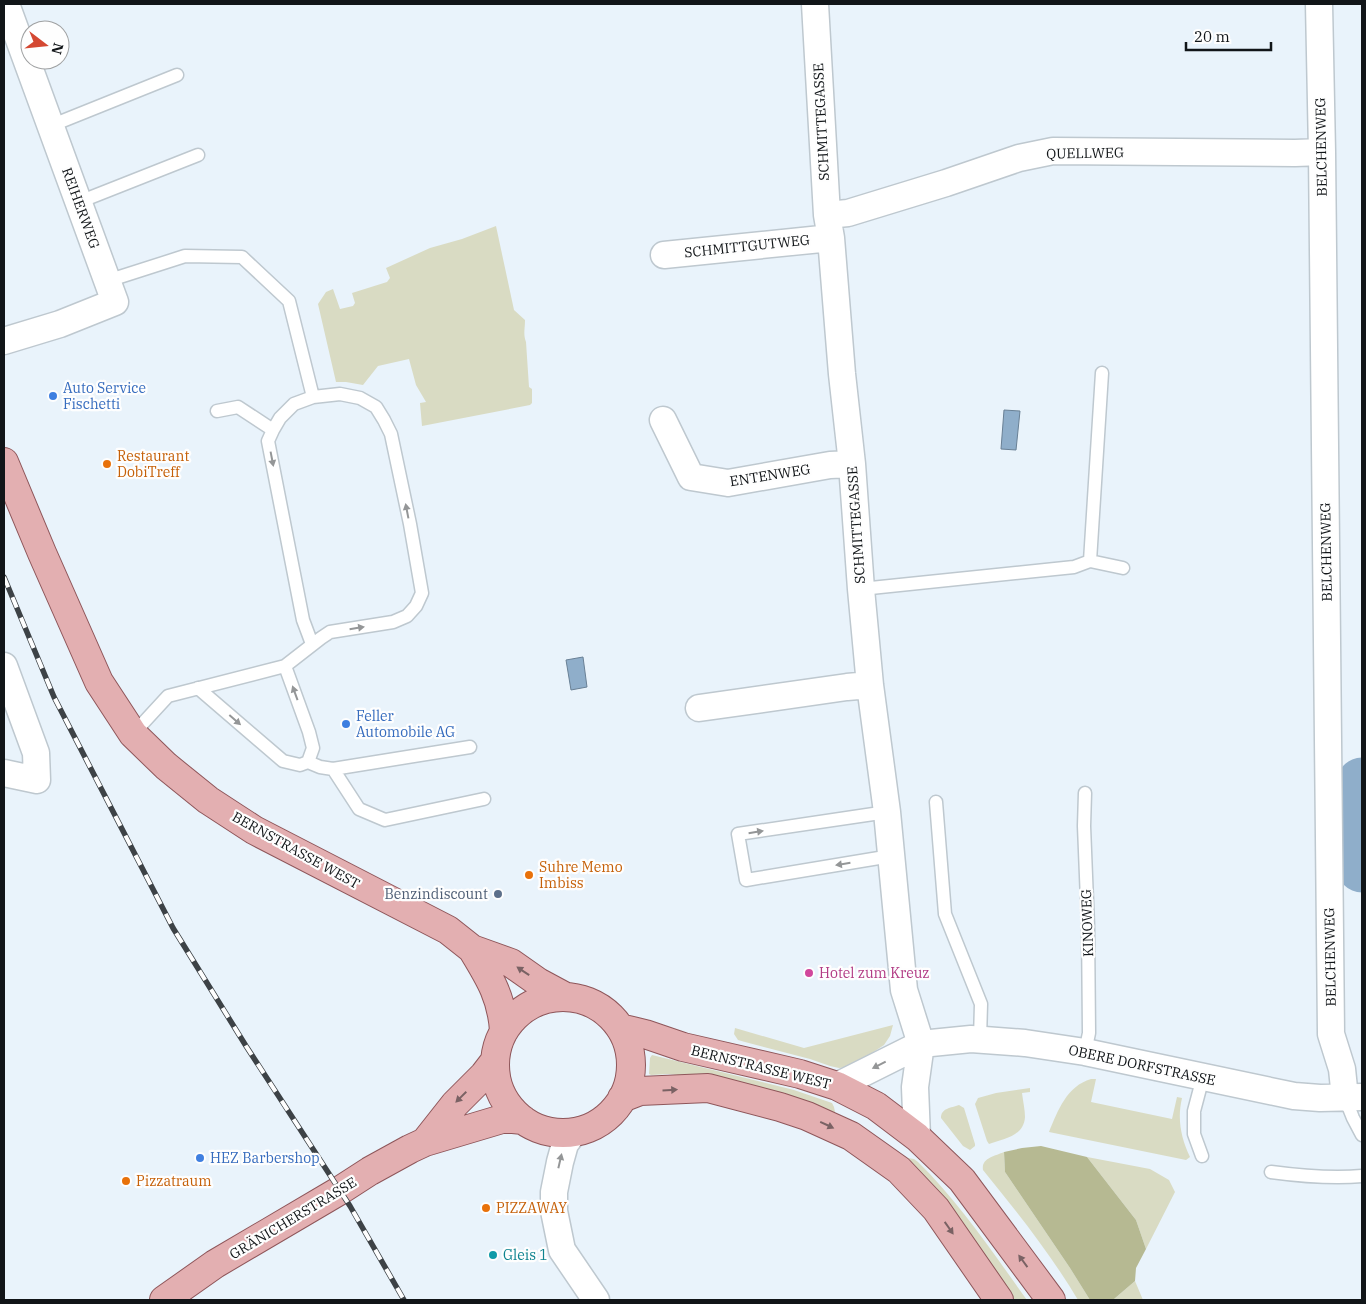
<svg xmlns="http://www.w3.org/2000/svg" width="1366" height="1304" font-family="'IBM Plex Serif',serif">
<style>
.green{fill:#d9dbc3}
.forest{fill:#b6b992}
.water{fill:#8faeca;stroke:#698095}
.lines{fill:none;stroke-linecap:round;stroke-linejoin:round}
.river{stroke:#8faeca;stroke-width:51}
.service-casing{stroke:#bec8cf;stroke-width:15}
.minor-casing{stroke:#bec8cf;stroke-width:29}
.primary-casing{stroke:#8e565a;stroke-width:30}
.service{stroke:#fff;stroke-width:12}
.minor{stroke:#fff;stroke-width:26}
.primary{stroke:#e3afb1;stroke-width:28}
.rail-casing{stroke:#3d4246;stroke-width:5.5}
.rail{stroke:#fefefe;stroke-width:4;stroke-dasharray:11;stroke-linecap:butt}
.oneway{fill:#949697}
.oneway2{fill:#7a6264}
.shop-dot{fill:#3f7fe0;stroke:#fefefe;stroke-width:2}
.food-dot{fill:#e8710a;stroke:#fefefe;stroke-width:2}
.service-dot{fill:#5c6f8a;stroke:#fefefe;stroke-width:2}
.hotel-dot{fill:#d1479c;stroke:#fefefe;stroke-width:2}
.culture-dot{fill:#0f9aa8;stroke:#fefefe;stroke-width:2}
.labels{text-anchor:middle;stroke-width:4.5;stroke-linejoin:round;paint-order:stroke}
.street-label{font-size:14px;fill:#111518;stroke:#fefefe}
.shop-label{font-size:14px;fill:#366cbe;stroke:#fefefe;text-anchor:start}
.food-label{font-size:14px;fill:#c56008;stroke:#fefefe;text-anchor:start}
.service-label{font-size:14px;fill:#4e5e75;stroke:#fefefe;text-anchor:end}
.hotel-label{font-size:14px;fill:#b23c85;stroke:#fefefe;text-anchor:start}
.culture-label{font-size:14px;fill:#0d838f;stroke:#fefefe;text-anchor:start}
</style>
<rect width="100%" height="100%" fill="#e9f3fb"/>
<path class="green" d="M 496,226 L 514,310 L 525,320 C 525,329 523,334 526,342 L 529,387 L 532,389 L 532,403 L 530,405 L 422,426 L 420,403 L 426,402 L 416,385 L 409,359 L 378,366 L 363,385 L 346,382 L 336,382 L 318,304 L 326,292 L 333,289 L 340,309 L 353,306 L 355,303 L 352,293 L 387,282 L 390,278 L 386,268 L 430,248 L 462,239 Z
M 893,1025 L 890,1036 L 884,1045 L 854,1065 L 847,1067 L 839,1068 L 830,1066 L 810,1059 L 745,1042 L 738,1040 L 734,1034 L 735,1028 L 804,1048 Z
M 652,1055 L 794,1090 L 832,1103 L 834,1107 L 835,1112 L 833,1114 L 688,1076 L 668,1074 L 651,1075 L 649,1074 L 650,1058 Z
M 1091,1079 L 1096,1079 L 1091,1102 L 1172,1119 L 1177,1097 L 1182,1098 C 1177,1119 1181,1138 1190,1157 L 1186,1160 L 1049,1132 C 1058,1110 1067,1086 1091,1079 Z
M 1030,1088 L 1030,1092 L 1022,1093 C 1023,1101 1025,1110 1025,1117 C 1024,1136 1004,1139 989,1144 L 987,1141 L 975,1104 L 978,1098 L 996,1093 Z
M 959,1105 L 964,1108 L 975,1144 L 975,1146 L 970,1150 L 963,1146 L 941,1118 C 941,1108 951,1108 959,1105 Z
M 1004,1152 L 1005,1172 L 1070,1268 L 1090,1300 L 1078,1300 C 1050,1253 1017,1212 983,1170 C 981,1158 995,1156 1004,1152 Z
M 1087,1157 L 1150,1169 L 1169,1180 L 1175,1192 L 1146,1249 L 1136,1220 Z
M 908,1158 L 914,1159 L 918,1162 C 960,1203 993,1253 1027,1300 L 1012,1300 L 906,1160 Z
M 1135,1281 L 1143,1300 L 1104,1300 L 1114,1299 Z"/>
<path class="forest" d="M 1041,1146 L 1087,1157 L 1136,1220 L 1146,1249 L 1136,1268 L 1135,1281 L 1114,1299 L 1090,1300 L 1070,1268 L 1005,1172 L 1004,1152 L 1022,1148 Z"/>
<path class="water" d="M 1004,410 L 1020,411 L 1016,450 L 1001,449 Z
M 583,657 L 587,687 L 571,690 L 566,660 Z"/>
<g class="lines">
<path class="river" d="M 1362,783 L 1362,867"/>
<defs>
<path id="service" d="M 50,126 L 177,75
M 79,202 L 198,155
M 107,281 L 185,256 L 242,257 L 289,301 L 313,397
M 217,411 L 238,407 L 273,430
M 1090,561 L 1102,373
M 861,589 L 1074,567 L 1090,561 L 1123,568
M 198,688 L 283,761 L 300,765 L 308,762 L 313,748 L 309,732 L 285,666
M 133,734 L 168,696 L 285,666 L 321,638 L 330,632 L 393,622 L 407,616 L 416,606 L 422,593 L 410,524 L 391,434 L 384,420 L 376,407 L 360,398 L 340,394 L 313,397 L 294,404 L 280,418 L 273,430 L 268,441 L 303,620 L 312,644
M 308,762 L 320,767 L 333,769 L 359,809 L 385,820 L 484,799
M 333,769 L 470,747
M 936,802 L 945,914 L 981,1004 L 980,1039
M 887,812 L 738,834 L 746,880 L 891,856
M 1085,1052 L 1089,1033 L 1088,926 L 1084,826 L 1085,793
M 1345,1098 L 1353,1118 L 1362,1135
M 1202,1156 L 1194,1134 L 1194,1111 L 1203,1077
M 1271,1172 C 1301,1176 1332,1179 1362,1176"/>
<path id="minor" d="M 815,4 L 827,215 L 831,238 L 842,374 L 852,464 L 861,589 L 870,685 L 887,812 L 904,990 L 921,1044 L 915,1087 L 917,1137
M 1319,4 L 1322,152 L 1331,1034 L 1342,1069 L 1345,1098
M 827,215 L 848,213 L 946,183 L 1019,158 L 1053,151 L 1295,153 L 1322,152
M 664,255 L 831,238
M 4,341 L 60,324 L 115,302 L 6,4
M 663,420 L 691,477 L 728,483 L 830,465 L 852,464
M 4,666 L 36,753 L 37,780 L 4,773
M 699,708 L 847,687 L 870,685
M 837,1086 L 921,1044 L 971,1039 L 1025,1043 L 1085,1052 L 1294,1096 L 1320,1098 L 1362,1097
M 574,1132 L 565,1144 L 560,1162 L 554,1192 L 554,1211 L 562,1250 L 596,1300"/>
<path id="primary" d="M 4,462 L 42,553 L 99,682 L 133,734 L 166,766 L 208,800 L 254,830 L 448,930 L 472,949 L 511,963 L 538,982 L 564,996
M 472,949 C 489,977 502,997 504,1031
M495 1065a68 68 0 1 1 136 0a68 68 0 1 1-136 0Z
M 620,1028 L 645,1034 L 683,1047 L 800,1074 L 837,1086 L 876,1106 L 917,1137 L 962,1180 L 1051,1300
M 622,1098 L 640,1091 L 708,1088 L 780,1107 L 807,1116 L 851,1136 L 899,1170 L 936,1209 L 999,1300
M 425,1142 L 455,1104 L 484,1075 L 494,1062
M 164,1300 L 215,1264 L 339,1191 L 370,1171 L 410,1149 L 425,1142 L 502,1119 L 513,1119 L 523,1120"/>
</defs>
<use href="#service" class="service-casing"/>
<use href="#minor" class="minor-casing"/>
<use href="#primary" class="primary-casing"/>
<use href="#service" class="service"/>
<use href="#minor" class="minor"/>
<use href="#primary" class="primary"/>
<defs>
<path id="rail" d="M 4,577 L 54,697 L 173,928 L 246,1046 L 350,1206 L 404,1300"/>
</defs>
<use href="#rail" class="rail-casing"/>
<use href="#rail" class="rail"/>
</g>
<defs><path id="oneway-solid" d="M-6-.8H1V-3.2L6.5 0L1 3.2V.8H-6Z" transform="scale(1.25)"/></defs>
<g class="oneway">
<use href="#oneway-solid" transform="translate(272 459) rotate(79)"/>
<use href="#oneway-solid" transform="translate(407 511) rotate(-101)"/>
<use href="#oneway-solid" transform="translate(357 628) rotate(-9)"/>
<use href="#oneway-solid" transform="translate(295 693) rotate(-110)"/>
<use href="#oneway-solid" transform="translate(235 720) rotate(41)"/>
<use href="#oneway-solid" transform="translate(756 832) rotate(-9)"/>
<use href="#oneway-solid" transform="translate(843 864) rotate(171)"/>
<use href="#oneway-solid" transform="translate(879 1065) rotate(153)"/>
<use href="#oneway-solid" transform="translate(560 1161) rotate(-77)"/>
</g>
<g class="oneway2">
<use href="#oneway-solid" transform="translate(523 971) rotate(-146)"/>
<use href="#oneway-solid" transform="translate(670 1090) rotate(-3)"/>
<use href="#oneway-solid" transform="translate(461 1097) rotate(135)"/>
<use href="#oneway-solid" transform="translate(827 1125) rotate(25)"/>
<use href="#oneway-solid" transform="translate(949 1228) rotate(55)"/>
<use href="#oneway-solid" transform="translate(1023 1261) rotate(-126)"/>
</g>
<g class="shop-dot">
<circle cx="53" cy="396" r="5"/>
<circle cx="346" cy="724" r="5"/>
<circle cx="200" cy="1158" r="5"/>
</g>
<g class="food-dot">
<circle cx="107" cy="464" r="5"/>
<circle cx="529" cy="875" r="5"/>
<circle cx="126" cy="1181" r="5"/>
<circle cx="486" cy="1208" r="5"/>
</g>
<circle class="service-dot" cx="498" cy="894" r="5"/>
<circle class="hotel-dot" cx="809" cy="973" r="5"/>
<circle class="culture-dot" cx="493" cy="1255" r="5"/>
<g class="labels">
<g class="street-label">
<text transform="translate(821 122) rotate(-93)" y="5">SCHMITTEGASSE</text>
<text transform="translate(1321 147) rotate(-91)" y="5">BELCHENWEG</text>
<text transform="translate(1085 153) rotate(-1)" y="5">QUELLWEG</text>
<text transform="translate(81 208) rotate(70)" y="5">REIHERWEG</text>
<text transform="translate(747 246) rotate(-6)" y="5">SCHMITTGUTWEG</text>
<text transform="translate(770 475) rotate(-9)" y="5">ENTENWEG</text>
<text transform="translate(856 525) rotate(-94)" y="5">SCHMITTEGASSE</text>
<text transform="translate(1326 552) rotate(-91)" y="5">BELCHENWEG</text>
<text transform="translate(296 850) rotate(29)" y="5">BERNSTRASSE WEST</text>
<text transform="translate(1087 923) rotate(-92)" y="5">KINOWEG</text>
<text transform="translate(1330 957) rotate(-91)" y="5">BELCHENWEG</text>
<text transform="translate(1142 1065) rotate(12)" y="5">OBERE DORFSTRASSE</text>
<text transform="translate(761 1067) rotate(14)" y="5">BERNSTRASSE WEST</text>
<text transform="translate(293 1218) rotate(-31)" y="5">GRÄNICHERSTRASSE</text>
</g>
<g class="shop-label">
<text x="63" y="393">Auto Service<tspan x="63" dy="16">Fischetti</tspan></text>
<text x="356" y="721">Feller<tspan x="356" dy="16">Automobile AG</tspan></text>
<text x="210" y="1163">HEZ Barbershop</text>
</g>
<g class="food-label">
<text x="117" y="461">Restaurant<tspan x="117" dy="16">DobiTreff</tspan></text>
<text x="539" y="872">Suhre Memo<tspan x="539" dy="16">Imbiss</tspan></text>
<text x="136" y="1186">Pizzatraum</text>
<text x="496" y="1213">PIZZAWAY</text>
</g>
<g class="service-label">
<text x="488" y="899">Benzindiscount</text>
</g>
<g class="hotel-label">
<text x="819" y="978">Hotel zum Kreuz</text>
</g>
<g class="culture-label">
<text x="503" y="1260">Gleis 1</text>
</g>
</g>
<rect width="1366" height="1304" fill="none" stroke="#111518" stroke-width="10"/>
<g transform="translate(45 45) rotate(106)"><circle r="24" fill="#fefefe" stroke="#9fa1a2"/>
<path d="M0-4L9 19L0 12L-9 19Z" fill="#d44832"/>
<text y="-8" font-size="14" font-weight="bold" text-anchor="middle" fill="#111518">N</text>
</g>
<path d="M1186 42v8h85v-8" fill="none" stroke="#111518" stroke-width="2.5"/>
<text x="1194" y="42" font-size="15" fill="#111518" stroke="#fefefe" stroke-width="4" paint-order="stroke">20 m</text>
</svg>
